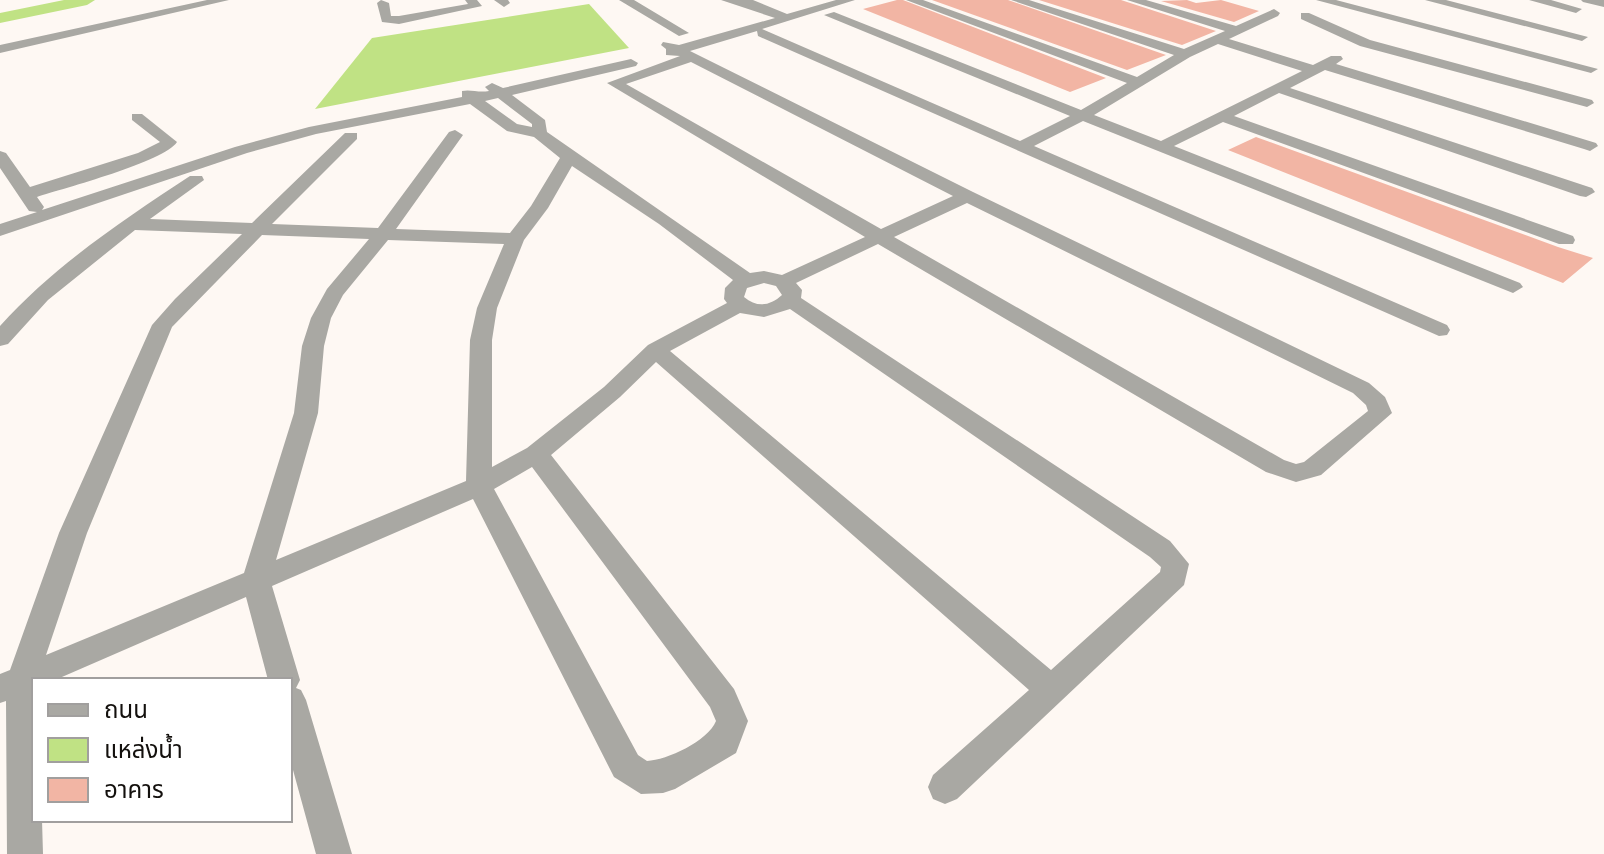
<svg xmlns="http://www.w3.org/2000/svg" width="1604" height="854" font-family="'Open Sans','Noto Sans Thai',sans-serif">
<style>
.water{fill:#c0e284}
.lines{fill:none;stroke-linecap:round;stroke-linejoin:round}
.canal{fill:#c0e284;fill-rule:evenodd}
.building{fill:#f2b5a4}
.minor{fill:#a9a8a3;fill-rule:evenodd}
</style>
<rect width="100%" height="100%" fill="#fef8f3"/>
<path class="water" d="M 589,4 L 629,48 L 315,109 L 372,38 Z"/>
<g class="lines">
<path class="canal" d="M 64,0 L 95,0 L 87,5 L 0,23 L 0,13 Z"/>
</g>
<path class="building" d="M 897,0 L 903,0 L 1106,78 L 1070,92 L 863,9 Z
M 932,0 L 1008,0 L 1166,55 L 1127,70 Z
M 1039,0 L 1121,0 L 1216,31 L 1182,45 Z
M 1187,0 L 1196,3 L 1221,0 L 1259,11 L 1234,22 L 1161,1 Z
M 1256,137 L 1558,247 L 1593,258 L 1563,283 L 1228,150 Z"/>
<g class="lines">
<path class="minor" d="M 207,0 L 229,0 L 0,53 L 0,45 Z
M 381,0 L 389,3 L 391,16 L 399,16 L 468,4 L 465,0 L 477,0 L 482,6 L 399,24 L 382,22 L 377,3 Z
M 494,0 L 508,0 L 510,3 L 504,7 Z
M 619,0 L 634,0 L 689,33 L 679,36 Z
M 721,0 L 753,0 L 787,14 L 836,0 L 855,0 L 762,29 L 1020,141 L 1070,116 L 824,15 L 834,12 L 1081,110 L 1127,83 L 906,0 L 923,0 L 1137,77 L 1174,55 L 1011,0 L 1029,0 L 1184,49 L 1225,31 L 1127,0 L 1146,0 L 1236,26 L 1274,9 L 1280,13 L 1278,16 L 1229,39 L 1313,65 L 1331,56 L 1341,56 L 1343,59 L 1336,64 L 1596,143 L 1598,146 L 1590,151 L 1584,149 L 1325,70 L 1290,88 L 1592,188 L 1595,192 L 1586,197 L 1580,196 L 1279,93 L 1234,116 L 1573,236 L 1575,240 L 1573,244 L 1559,244 L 1223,122 L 1174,146 L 1520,283 L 1523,287 L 1513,293 L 1083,121 L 1034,146 L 1447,325 L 1450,330 L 1447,335 L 1439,336 L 758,36 L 757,31 L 690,51 L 973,192 L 1369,383 L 1385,397 L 1392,413 L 1321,475 L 1296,482 L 1266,472 L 878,244 L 796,283 L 802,290 L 801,298 L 1170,541 L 1189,564 L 1184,585 L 957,799 L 945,804 L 933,799 L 928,787 L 933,775 L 1029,690 L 656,362 L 620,397 L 551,455 L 734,689 L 748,721 L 736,753 L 675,789 L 663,793 L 641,794 L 614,777 L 473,499 L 272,586 L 300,680 L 296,688 L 301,690 L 306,700 L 352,854 L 316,854 L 290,759 L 290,680 L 268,680 L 246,597 L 55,680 L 34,680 L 34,820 L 42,820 L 43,854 L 7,854 L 6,701 L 0,703 L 0,674 L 10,670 L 59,533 L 152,325 L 175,299 L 242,234 L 135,230 L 48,300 L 8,344 L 0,346 L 0,326 C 54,266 123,220 190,176 L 202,176 L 204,180 L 150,219 L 252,223 L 345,133 L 357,133 L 357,139 L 272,224 L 378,228 L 449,132 L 455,130 L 463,135 L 396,229 L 510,233 L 531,206 L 560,158 L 534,137 L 507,131 L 470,104 L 316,134 L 247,153 L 0,236 L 0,224 L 37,212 L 29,211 L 0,168 L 0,151 L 6,153 L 30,187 L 138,153 L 160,142 L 132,120 L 132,114 L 142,114 L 177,142 C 164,162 64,188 37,197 L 44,207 L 42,210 L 235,147 L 309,127 L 462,97 L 462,91 C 471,89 478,93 489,91 L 485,87 L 492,83 L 503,88 L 631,59 L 638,63 L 636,66 L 512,95 L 545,120 L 547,132 L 750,273 L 764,271 L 782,275 L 865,237 L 607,83 L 680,56 L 666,55 L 666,49 L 661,45 L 663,42 L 679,45 L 775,18 ZM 1218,44 L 1302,71 L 1161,141 L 1094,115 L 1190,57 ZM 691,62 L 953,196 L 881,229 L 626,84 ZM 498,98 L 532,124 L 532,127 L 517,124 L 485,101 ZM 572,166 L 659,224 L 733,280 L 725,288 L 724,299 L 727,303 L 648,345 L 604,387 L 527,448 L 492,467 L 492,340 L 497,308 L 524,240 L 548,208 ZM 967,203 L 1353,393 L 1366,405 L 1368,411 L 1304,462 L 1296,464 L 1284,460 L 894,237 ZM 262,235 L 369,239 L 327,289 L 311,318 L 302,346 L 294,413 L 244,573 L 46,655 L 87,533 L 172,327 ZM 388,240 L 504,244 L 477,308 L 470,340 L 466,481 L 276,560 L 318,413 L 324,346 L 331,318 L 343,295 ZM 764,283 L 776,286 L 782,295 C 770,306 757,308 744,297 L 747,288 ZM 790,309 L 1150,557 L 1161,567 L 1160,572 L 1051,670 L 670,351 L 740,313 L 764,317 ZM 532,467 L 710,707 L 716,721 C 708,741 667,760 647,761 L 638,755 L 494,489 Z
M 1316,0 L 1336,0 L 1598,69 L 1591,73 Z
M 1425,0 L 1446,0 L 1588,37 L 1582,41 Z
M 1529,0 L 1551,0 L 1582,9 L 1576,13 Z
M 1581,0 L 1604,0 L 1604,7 L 1583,2 Z
M 1301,13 L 1309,13 L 1370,40 L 1592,100 L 1594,103 L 1587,107 L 1360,46 L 1301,19 Z"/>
</g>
<rect x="32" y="678" width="260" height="144" fill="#ffffff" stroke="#a19f9e" stroke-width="2"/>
<rect x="48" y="704" width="40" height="12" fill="#a9a8a3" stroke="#a19f9e" stroke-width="2"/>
<text x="104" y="718" font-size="24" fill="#13100d">ถนน</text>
<rect x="48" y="738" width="40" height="24" fill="#c0e284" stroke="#a19f9e" stroke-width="2"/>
<text x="104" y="758" font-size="24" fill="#13100d">แหล่งน้ำ</text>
<rect x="48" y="778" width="40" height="24" fill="#f2b5a4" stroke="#a19f9e" stroke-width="2"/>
<text x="104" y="798" font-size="24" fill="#13100d">อาคาร</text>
</svg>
